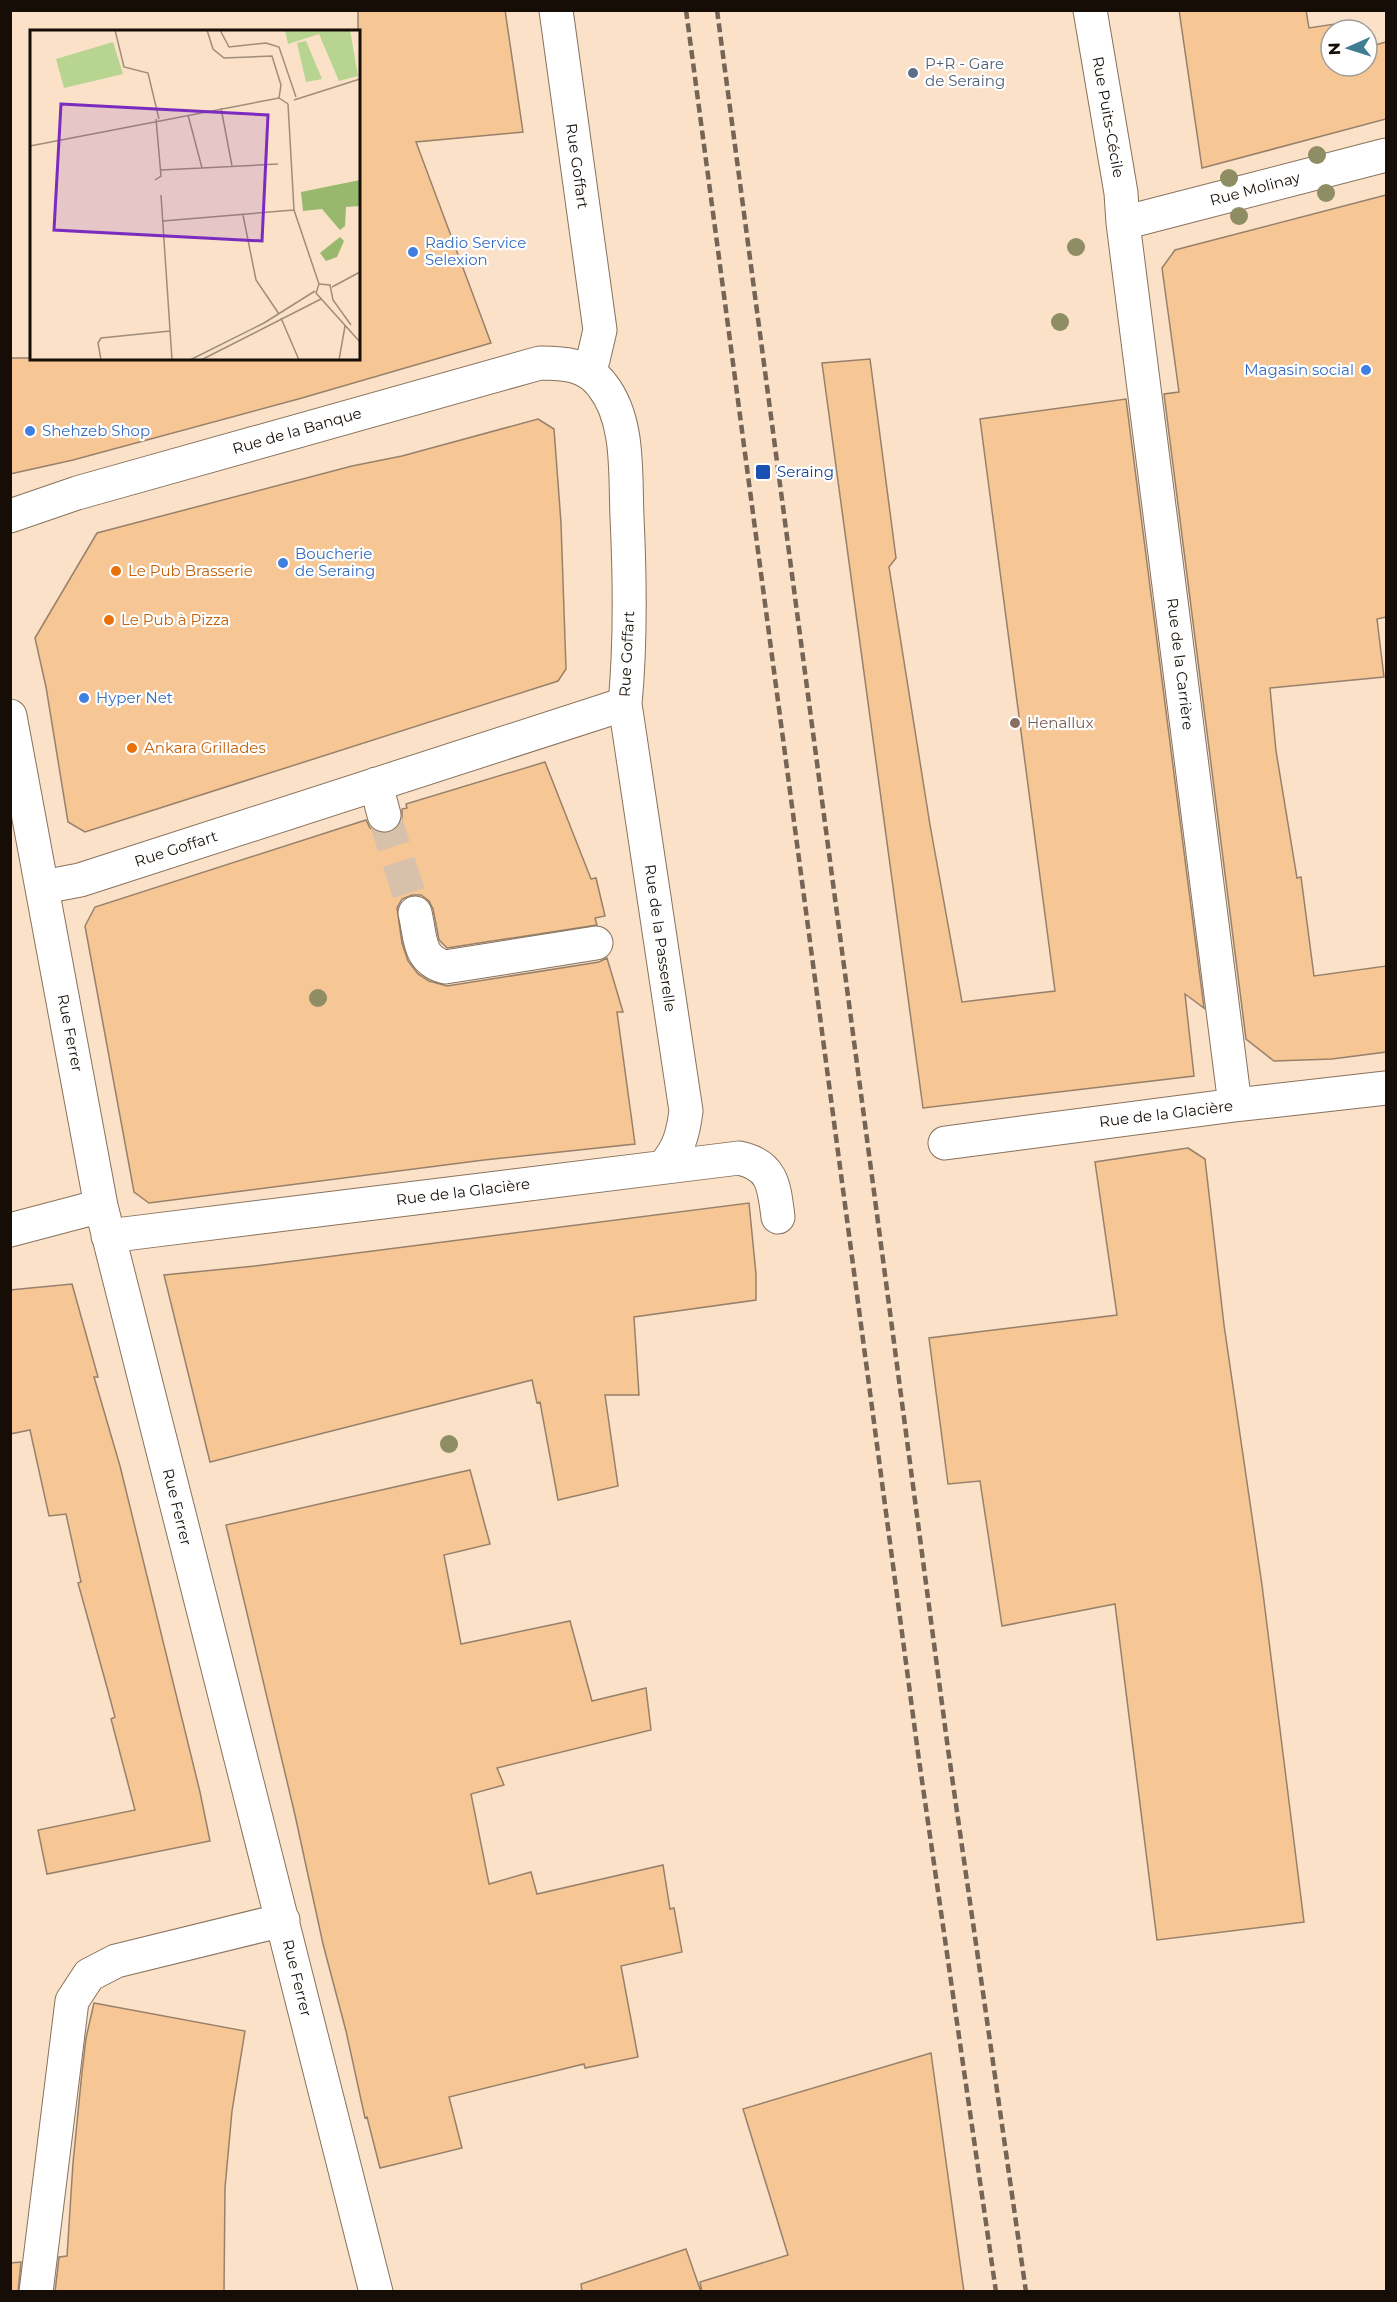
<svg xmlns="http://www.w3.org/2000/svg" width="1397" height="2302" font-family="Montserrat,sans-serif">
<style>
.building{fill:#f7c695;stroke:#98816b;stroke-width:1.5}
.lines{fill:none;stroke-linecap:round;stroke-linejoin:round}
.minor-tunnel{stroke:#d8c1ab;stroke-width:33;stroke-dasharray:33 16;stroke-linecap:butt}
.minor-casing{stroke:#88725c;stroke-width:35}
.minor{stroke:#fff;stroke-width:33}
.rail{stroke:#746556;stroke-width:4.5;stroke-dasharray:9 4.5;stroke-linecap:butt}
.tree{fill:#8e8d64}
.service-dot{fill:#5c6f8a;stroke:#fff;stroke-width:2}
.shop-dot{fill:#3f7fe0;stroke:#fff;stroke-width:2}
.transit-dot{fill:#1a4fb4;stroke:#fff;stroke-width:2}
.food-dot{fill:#e8710a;stroke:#fff;stroke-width:2}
.education-dot{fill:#8d6e63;stroke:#fff;stroke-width:2}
.labels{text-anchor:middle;stroke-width:4.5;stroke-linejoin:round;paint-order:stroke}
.service-label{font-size:15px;fill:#4e5e75;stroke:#fff;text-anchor:start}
.street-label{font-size:15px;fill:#160e06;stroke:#fff}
.shop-label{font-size:15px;fill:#366cbe;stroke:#fff;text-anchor:start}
.transit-label{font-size:15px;fill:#164399;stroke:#fff;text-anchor:start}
.food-label{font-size:15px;fill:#c56008;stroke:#fff;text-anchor:start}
.education-label{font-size:15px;fill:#785e54;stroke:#fff;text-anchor:start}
.inset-road{fill:none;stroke:#9f8d7a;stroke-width:1.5}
.view{fill:#7b2cbf;fill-opacity:0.15;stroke:#7b2cbf;stroke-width:3}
.inset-edge{fill:none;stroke:#160e06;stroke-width:3}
</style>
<rect width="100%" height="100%" fill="#fae1c8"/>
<path class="building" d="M 358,10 L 505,10 L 523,132 L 416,142 L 491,343 L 302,398 L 73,460 L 10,474 L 10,358 L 358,358 Z
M 1179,10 L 1306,10 L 1309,28 L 1348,22 L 1350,30 L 1331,30 L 1331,66 L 1367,66 L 1367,47 L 1386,42 L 1386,119 L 1202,168 Z
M 1386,195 L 1386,617 L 1377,619 L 1384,677 L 1270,688 L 1276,751 L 1297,878 L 1301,877 L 1314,976 L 1386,966 L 1386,1052 L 1332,1059 L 1274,1061 L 1246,1039 L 1164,394 L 1179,392 L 1162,268 L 1175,250 Z
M 870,359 L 896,558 L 889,567 L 930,825 L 962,1002 L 1055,991 L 980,419 L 1126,399 L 1204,1008 L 1185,994 L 1194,1076 L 923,1108 L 822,363 Z
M 538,419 L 554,429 L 561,523 L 566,669 L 558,681 L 85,832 L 68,822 L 46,687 L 35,638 L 97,533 L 352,466 L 402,456 Z
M 545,762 L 591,879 L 596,878 L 605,916 L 595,918 L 597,925 L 447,948 L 439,940 L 433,909 L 429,901 L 421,895 L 412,895 L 402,899 L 397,908 L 402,943 L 408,961 L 418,974 L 429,981 L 447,986 L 599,962 L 607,958 L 623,1012 L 617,1012 L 635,1144 L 484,1160 L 149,1203 L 134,1192 L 85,926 L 95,907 L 366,820 L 370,828 L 378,833 L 389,833 L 398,828 L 402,821 L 402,809 L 407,808 L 406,804 Z
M 1188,1148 L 1205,1159 L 1224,1325 L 1262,1585 L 1304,1922 L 1157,1940 L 1115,1604 L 1002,1626 L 980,1481 L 948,1484 L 929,1338 L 1117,1315 L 1095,1162 Z
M 749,1203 L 756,1274 L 756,1300 L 634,1317 L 639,1395 L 605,1395 L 618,1486 L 558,1500 L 540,1402 L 537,1403 L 532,1380 L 210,1462 L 164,1275 L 255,1266 Z
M 72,1284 L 98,1377 L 94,1377 L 120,1466 L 200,1792 L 210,1841 L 47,1874 L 38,1830 L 135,1810 L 111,1719 L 115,1717 L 105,1680 L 78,1583 L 81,1582 L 66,1514 L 49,1516 L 30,1430 L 10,1434 L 10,1290 Z
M 470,1470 L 490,1544 L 444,1555 L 461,1644 L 570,1621 L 592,1701 L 646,1688 L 651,1730 L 497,1768 L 504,1785 L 471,1794 L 489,1884 L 531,1872 L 537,1894 L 663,1865 L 670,1909 L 674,1908 L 682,1952 L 621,1966 L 638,2057 L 585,2068 L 584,2064 L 449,2097 L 462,2148 L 380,2168 L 367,2117 L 365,2118 L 346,2031 L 323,1944 L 295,1815 L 226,1525 Z
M 94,2003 L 245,2031 L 232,2111 L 225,2188 L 224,2292 L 55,2292 L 59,2257 L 67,2256 L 73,2163 L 82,2072 L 86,2038 Z
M 931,2053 L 964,2292 L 702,2292 L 700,2282 L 788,2255 L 743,2109 Z
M 686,2249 L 701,2292 L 582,2292 L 581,2284 Z
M 21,2262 L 18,2292 L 10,2292 L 10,2263 Z"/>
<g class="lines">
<path class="minor-tunnel" d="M 384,815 L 415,913"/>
<defs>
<path id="minor" d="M 556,10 L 600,330 L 593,360 L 586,370
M 1090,10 L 1121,193 L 1123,223 L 1235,1105
M 1123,223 L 1386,155
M 10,516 L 77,493 L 540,363 C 564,363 586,364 602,385 C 630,420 625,474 627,517 C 630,580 631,641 625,704 L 80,880 L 43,887
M 625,704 L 686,1111 C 683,1134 679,1149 664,1166
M 10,716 L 101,1206 L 376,2292
M 376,784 L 384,815
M 415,913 C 421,937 417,959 445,967 L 596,943
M 945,1143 L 1235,1105 L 1386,1088
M 10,1230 L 101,1206
M 108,1236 L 739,1158 C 773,1165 774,1186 778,1217
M 36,2292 L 72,2001 L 89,1975 L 116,1961 L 283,1920"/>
</defs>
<use href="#minor" class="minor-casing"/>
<use href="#minor" class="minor"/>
<path class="rail" d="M 686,10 L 918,1753 L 996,2292
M 717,10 L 948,1749 L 1026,2292"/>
</g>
<g class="tree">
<circle cx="1317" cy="155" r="9"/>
<circle cx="1229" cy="178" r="9"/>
<circle cx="1326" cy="193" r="9"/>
<circle cx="1239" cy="216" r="9"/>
<circle cx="1076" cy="247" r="9"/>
<circle cx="1060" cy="322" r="9"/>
<circle cx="318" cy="998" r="9"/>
<circle cx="449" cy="1444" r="9"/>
</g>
<circle class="service-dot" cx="913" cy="73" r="6"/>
<g class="shop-dot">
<circle cx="413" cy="252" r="6"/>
<circle cx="1366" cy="370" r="6"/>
<circle cx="30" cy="431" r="6"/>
<circle cx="283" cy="563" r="6"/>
<circle cx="84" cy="698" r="6"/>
</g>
<rect class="transit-dot" x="755" y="464" width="16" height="16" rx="3"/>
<g class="food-dot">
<circle cx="116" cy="571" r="6"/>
<circle cx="109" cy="620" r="6"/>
<circle cx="132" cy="748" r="6"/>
</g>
<circle class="education-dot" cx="1015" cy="723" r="6"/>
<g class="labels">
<g class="service-label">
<text x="925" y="69">P+R - Gare<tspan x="925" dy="17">de Seraing</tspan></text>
</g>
<g class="street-label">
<text transform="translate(1108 117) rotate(80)" y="5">Rue Puits-Cécile</text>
<text transform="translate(577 166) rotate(82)" y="5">Rue Goffart</text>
<text transform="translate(1255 189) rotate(-15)" y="5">Rue Molinay</text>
<text transform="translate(297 431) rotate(-16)" y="5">Rue de la Banque</text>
<text transform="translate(627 654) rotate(-87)" y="5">Rue Goffart</text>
<text transform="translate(1180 664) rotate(83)" y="5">Rue de la Carrière</text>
<text transform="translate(176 849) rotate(-18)" y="5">Rue Goffart</text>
<text transform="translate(660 938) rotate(82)" y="5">Rue de la Passerelle</text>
<text transform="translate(70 1033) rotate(79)" y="5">Rue Ferrer</text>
<text transform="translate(1166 1114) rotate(-7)" y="5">Rue de la Glacière</text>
<text transform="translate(463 1192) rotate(-7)" y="5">Rue de la Glacière</text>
<text transform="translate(177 1507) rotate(76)" y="5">Rue Ferrer</text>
<text transform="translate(297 1978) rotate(76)" y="5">Rue Ferrer</text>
</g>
<g class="shop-label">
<text x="425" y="248">Radio Service<tspan x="425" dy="17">Selexion</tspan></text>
<text x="1354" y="375" text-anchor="end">Magasin social</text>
<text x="42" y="436">Shehzeb Shop</text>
<text x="295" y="559">Boucherie<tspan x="295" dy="17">de Seraing</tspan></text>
<text x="96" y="703">Hyper Net</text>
</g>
<g class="transit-label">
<text x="777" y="477">Seraing</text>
</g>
<g class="food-label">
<text x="128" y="576">Le Pub Brasserie</text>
<text x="121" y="625">Le Pub à Pizza</text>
<text x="144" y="753">Ankara Grillades</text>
</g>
<g class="education-label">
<text x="1027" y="728">Henallux</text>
</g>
</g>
<g transform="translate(30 30)">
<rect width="330" height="330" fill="#fae1c8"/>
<path d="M 255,0 L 320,0 L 328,46 L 309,51 L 289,4 L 258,14 ZM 276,11 L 292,49 L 276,52 L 267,13 ZM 83,12 L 93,44 L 34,58 L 26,29 Z" fill="#b7d590"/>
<path d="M 330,150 L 330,176 L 316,177 L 315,196 L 310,200 L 292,179 L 273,181 L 271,162 ZM 310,207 L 314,211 L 307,227 L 296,231 L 290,223 Z" fill="#98b86e"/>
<path class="inset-road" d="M 85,0 L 94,37 L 118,43 L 129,89M 177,0 L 183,19 L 194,28 L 242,26 L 251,55 L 249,68 L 258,74M 190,0 L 199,17 L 236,13 L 249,17 L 266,67M 264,70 L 330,49M 258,74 L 264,180 L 289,254 L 286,263 L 330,312M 191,78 L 202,136M 158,85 L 172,138 L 248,134M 0,116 L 249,68M 130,140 L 172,138M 125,150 L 131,146 L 126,89M 131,165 L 142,330M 213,185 L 226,250 L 249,284M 133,191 L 264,180M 289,254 L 300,255 L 303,270 L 321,295M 302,257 L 330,242M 251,288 L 269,330M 71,330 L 68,313 L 71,308 L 140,301M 160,330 L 234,293 L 285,261M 171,330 L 291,269M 309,330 L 315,296"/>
<path class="view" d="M 31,74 L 238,85 L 232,211 L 24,200 Z"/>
<rect width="330" height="330" class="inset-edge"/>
</g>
<rect width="1397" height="2302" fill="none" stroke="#160e06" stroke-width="24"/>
<g transform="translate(1349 48) rotate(267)"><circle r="28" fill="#ffffff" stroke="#a29f9b" stroke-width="1.5"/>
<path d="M0-4.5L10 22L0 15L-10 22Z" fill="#3e7d92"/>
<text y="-9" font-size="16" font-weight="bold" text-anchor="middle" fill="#160e06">N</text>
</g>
</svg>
